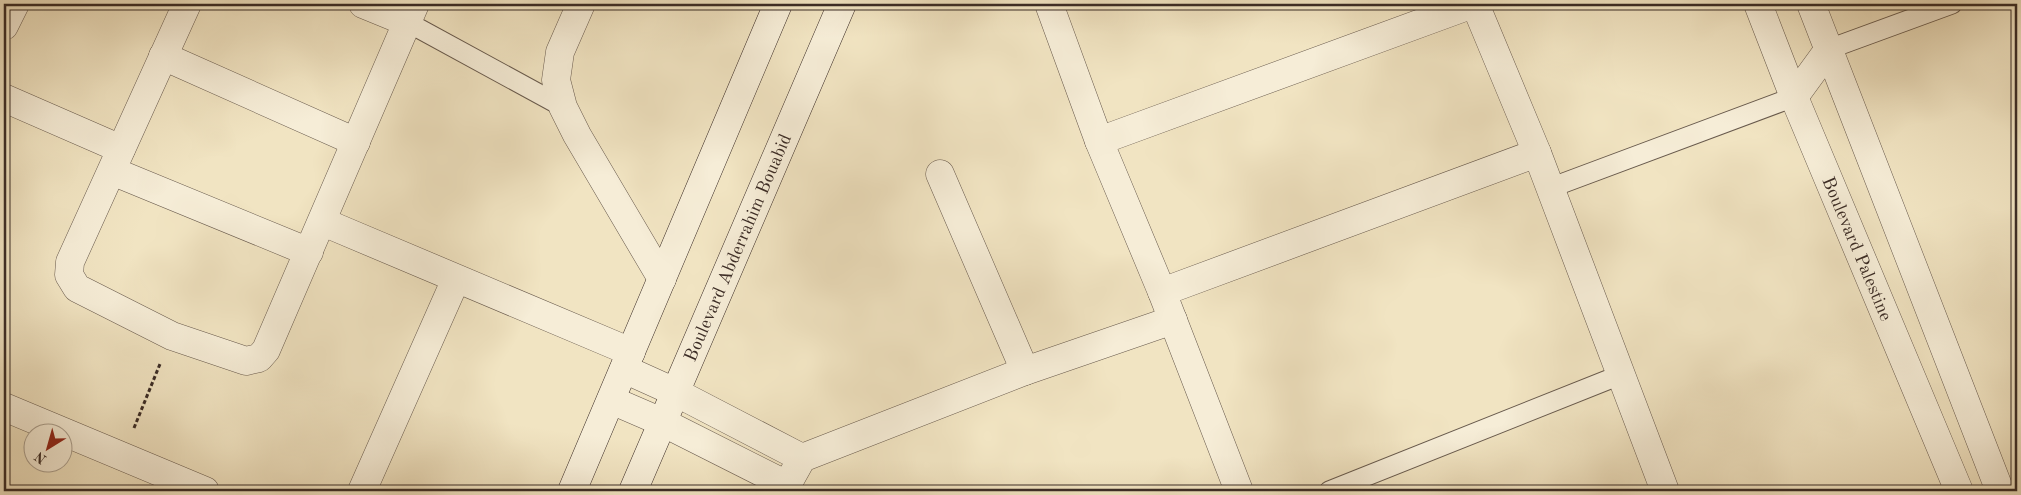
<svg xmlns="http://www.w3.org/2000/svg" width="2021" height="495" font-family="'Old Standard TT',serif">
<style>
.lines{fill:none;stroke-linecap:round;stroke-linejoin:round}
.service-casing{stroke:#685a4d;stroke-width:21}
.minor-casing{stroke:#685a4d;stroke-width:29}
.secondary-casing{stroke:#3b2c26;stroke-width:29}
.path{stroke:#3b2c26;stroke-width:3;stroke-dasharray:4 2.5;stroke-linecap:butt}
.service{stroke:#f6edd7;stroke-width:19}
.minor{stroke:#f6edd7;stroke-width:28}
.secondary{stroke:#f6edd7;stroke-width:28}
.labels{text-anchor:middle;stroke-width:5;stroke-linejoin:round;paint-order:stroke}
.street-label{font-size:18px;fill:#3b2c26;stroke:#f6edd7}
</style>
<rect width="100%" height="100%" fill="#f1e4c2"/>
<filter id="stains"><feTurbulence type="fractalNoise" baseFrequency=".004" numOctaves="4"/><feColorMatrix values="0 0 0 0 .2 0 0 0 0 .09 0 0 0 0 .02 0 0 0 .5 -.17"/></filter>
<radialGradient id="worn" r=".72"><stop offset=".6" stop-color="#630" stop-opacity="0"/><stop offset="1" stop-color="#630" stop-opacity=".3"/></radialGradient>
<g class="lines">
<defs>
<path id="service" d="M 407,22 L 563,107
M 1829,49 L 1952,4
M 1550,188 L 1794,97
M 1329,491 L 1620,375"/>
<g id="minor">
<path d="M 187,4 L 70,262 L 69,275 L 77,288 L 172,336 L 246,361 L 259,358 L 266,350 L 415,4"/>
<path d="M 363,4 L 407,22"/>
<path d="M 581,4 L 560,52 L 556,80 L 563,107 L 577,135 L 662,279"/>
<path d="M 1049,4 L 1099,141 L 1162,292 L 1239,491"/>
<path d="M 1475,4 L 1537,153 L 1665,491"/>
<path id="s1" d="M 1758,4 L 1794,97 L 1959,491"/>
<path d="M 1811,4 L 2000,491"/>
<path d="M 4,26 L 15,4"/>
<path d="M 163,56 L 356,142"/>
<path d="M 1794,97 L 1829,49"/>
<path d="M 4,98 L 121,149"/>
<path d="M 1099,141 L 1473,4"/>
<path d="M 112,171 L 309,252"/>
<path d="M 940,174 L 1025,371"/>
<path d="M 323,222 L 631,352"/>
<path d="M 1162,292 L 1537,153"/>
<path d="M 624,369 L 675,392 L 802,458"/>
<path d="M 611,400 L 662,422 L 787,485 L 790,491"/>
<path d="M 4,407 L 205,491"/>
<path d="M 787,485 L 802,458 L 1025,371 L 1173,320"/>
<path d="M 362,491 L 456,279"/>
</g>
<g id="secondary">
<path d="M 572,491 L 778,4"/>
<path id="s2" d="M 633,491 L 842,4"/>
</g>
</defs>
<use href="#service" class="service-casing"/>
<use href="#minor" class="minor-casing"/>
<use href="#secondary" class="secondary-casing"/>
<path class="path" d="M 134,428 L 160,364"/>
<use href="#service" class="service"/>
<use href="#minor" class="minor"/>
<use href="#secondary" class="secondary"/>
</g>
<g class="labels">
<g class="street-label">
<text dy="6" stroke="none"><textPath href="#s2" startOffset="265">Boulevard Abderrahim Bouabid</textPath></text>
<text dy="6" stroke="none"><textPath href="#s1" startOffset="264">Boulevard Palestine</textPath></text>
</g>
</g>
<rect width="2021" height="495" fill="none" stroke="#f1e4c2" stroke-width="20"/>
<rect x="5" y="5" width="2011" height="485" fill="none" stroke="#3b2c26" stroke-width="2.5"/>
<rect x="10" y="10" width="2001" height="475" fill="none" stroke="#3b2c26"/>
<g transform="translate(48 448) rotate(217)"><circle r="24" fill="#f6edd7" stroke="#aba090"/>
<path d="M0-4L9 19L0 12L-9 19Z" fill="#8f2418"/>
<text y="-8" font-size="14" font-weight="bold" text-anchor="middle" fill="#3b2c26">N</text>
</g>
<rect width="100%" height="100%" filter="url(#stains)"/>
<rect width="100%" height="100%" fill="url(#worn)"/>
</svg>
